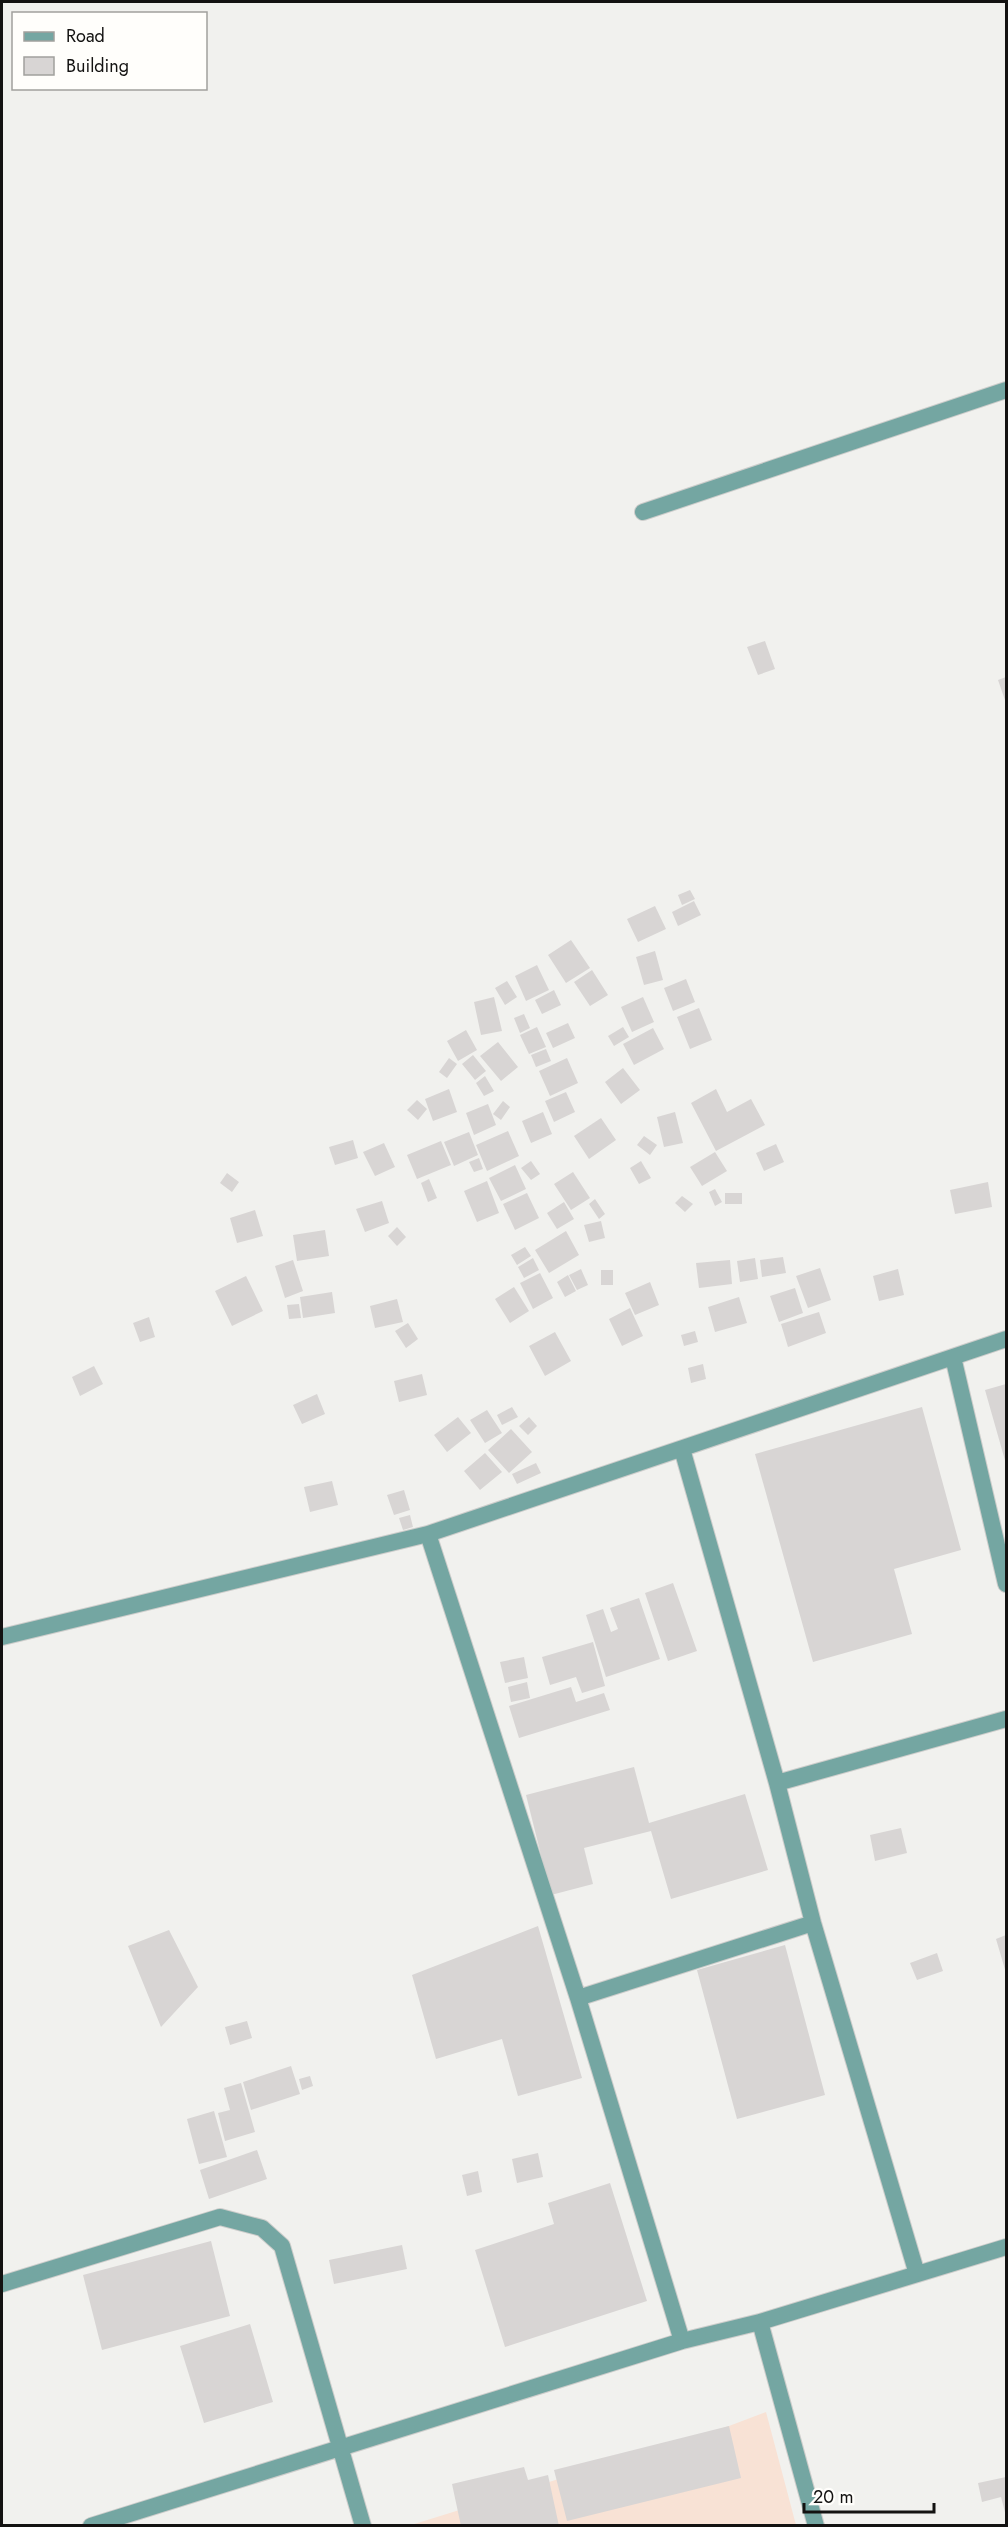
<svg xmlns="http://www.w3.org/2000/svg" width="1008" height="2527" font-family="Jost,sans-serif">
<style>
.education{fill:#f8e2d5}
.building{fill:#d8d5d4}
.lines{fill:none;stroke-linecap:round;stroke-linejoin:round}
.minor-casing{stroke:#cdcdcb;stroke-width:18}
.minor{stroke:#74a6a2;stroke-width:16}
</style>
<rect width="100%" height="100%" fill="#f1f1ee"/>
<path class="education" d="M 766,2412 L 796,2525 L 408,2526 L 729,2426 Z"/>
<path class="building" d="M 765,641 L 775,669 L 758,675 L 747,647 Z
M 1006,677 L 1006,703 L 998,680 Z
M 690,890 L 695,899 L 682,905 L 678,895 Z
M 694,901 L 701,915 L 678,926 L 672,912 Z
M 655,906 L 666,929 L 638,942 L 627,919 Z
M 571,940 L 590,968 L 566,983 L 548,955 Z
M 655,951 L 663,980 L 644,985 L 636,957 Z
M 537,965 L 549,990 L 526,1001 L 515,976 Z
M 592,970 L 608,995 L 590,1006 L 574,982 Z
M 686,979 L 695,1002 L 673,1011 L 664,988 Z
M 507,981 L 517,997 L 505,1005 L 495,988 Z
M 554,990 L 561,1005 L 542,1014 L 535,1000 Z
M 494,997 L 502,1031 L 481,1035 L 474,1002 Z
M 643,997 L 654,1022 L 632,1032 L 621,1007 Z
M 699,1008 L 712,1040 L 690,1049 L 677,1017 Z
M 524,1014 L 530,1028 L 520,1033 L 514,1018 Z
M 568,1023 L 575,1038 L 553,1048 L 546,1033 Z
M 537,1027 L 546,1047 L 529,1054 L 520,1035 Z
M 623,1027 L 629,1037 L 614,1046 L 608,1036 Z
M 653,1028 L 664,1049 L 634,1065 L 623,1044 Z
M 466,1030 L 477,1050 L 458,1061 L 447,1041 Z
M 498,1042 L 518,1067 L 501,1081 L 480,1056 Z
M 546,1049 L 551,1061 L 536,1067 L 531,1055 Z
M 473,1055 L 486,1071 L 475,1080 L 462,1064 Z
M 449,1058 L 457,1064 L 447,1078 L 439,1072 Z
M 567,1058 L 578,1083 L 550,1096 L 539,1071 Z
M 623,1068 L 640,1090 L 621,1104 L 605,1082 Z
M 485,1076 L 494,1091 L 484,1096 L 476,1083 Z
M 449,1089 L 457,1112 L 433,1121 L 425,1099 Z
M 716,1089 L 727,1112 L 751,1099 L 765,1125 L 716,1151 L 691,1103 Z
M 566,1092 L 575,1112 L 554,1122 L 545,1101 Z
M 417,1100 L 427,1109 L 418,1120 L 407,1110 Z
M 503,1101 L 510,1107 L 501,1120 L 493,1114 Z
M 488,1104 L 496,1125 L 474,1135 L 466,1113 Z
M 543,1112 L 552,1134 L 531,1143 L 522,1121 Z
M 675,1112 L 683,1143 L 664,1147 L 657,1117 Z
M 601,1118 L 616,1140 L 589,1159 L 574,1136 Z
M 508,1131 L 519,1156 L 487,1171 L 476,1145 Z
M 469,1132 L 478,1155 L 454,1166 L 444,1142 Z
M 644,1136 L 657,1145 L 650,1155 L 637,1145 Z
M 353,1140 L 358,1158 L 335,1165 L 329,1147 Z
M 441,1141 L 451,1165 L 417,1179 L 407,1155 Z
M 384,1143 L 395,1167 L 375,1176 L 363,1152 Z
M 776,1144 L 784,1162 L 764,1171 L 756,1153 Z
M 715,1152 L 727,1171 L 702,1186 L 690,1167 Z
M 479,1158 L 483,1169 L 474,1172 L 469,1162 Z
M 531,1161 L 540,1174 L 531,1180 L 521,1168 Z
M 641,1161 L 651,1178 L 639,1184 L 630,1168 Z
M 515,1165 L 526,1189 L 501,1201 L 489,1178 Z
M 573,1172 L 590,1198 L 571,1210 L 554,1184 Z
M 227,1173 L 239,1182 L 232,1192 L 220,1183 Z
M 429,1179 L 437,1198 L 428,1202 L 421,1183 Z
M 487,1181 L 499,1213 L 477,1222 L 464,1191 Z
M 988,1182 L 992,1207 L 955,1214 L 950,1190 Z
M 715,1189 L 722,1202 L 715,1206 L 709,1192 Z
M 527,1193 L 539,1218 L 515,1230 L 503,1204 Z
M 725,1193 L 742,1193 L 742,1204 L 725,1204 Z
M 682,1196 L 693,1204 L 685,1212 L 675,1203 Z
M 595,1199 L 605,1214 L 599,1219 L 589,1204 Z
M 382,1201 L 389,1223 L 365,1232 L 356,1209 Z
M 564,1202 L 574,1219 L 557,1229 L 547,1213 Z
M 255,1210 L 263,1236 L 237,1243 L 230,1218 Z
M 601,1221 L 605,1238 L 589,1242 L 584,1225 Z
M 397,1227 L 406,1237 L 397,1246 L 388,1236 Z
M 325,1230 L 329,1256 L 297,1261 L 293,1235 Z
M 566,1231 L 579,1255 L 549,1273 L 535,1250 Z
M 525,1247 L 531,1256 L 517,1265 L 511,1255 Z
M 783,1257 L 786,1273 L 762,1277 L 760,1260 Z
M 533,1258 L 539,1270 L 524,1278 L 518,1267 Z
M 755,1258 L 758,1279 L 740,1282 L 737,1261 Z
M 293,1260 L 303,1291 L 285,1298 L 275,1266 Z
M 730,1260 L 732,1284 L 699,1288 L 696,1263 Z
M 820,1268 L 831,1300 L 808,1308 L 796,1276 Z
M 581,1269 L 588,1285 L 577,1290 L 569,1275 Z
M 898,1269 L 904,1295 L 879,1301 L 873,1276 Z
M 601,1270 L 613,1270 L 613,1285 L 601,1285 Z
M 540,1273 L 553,1298 L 533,1309 L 520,1283 Z
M 568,1275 L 576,1291 L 565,1297 L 557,1282 Z
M 246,1276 L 263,1311 L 232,1326 L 215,1291 Z
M 650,1282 L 659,1305 L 635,1315 L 625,1293 Z
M 514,1287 L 529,1311 L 510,1323 L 495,1299 Z
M 795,1288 L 803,1313 L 779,1322 L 770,1296 Z
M 332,1292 L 335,1313 L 303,1318 L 300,1297 Z
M 739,1297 L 747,1323 L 715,1332 L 708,1307 Z
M 397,1299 L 403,1322 L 375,1328 L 370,1306 Z
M 299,1304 L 301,1318 L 289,1319 L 287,1305 Z
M 630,1308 L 643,1336 L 622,1346 L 609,1319 Z
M 819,1312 L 826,1333 L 788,1347 L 781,1324 Z
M 149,1317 L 155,1337 L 140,1342 L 133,1323 Z
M 408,1323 L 418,1339 L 406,1348 L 395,1331 Z
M 695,1331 L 698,1342 L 684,1346 L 681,1335 Z
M 555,1332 L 571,1361 L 545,1376 L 529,1346 Z
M 703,1364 L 706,1379 L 691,1383 L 688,1368 Z
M 94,1366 L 103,1384 L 80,1396 L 72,1377 Z
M 422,1374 L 427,1395 L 399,1402 L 394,1381 Z
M 1006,1384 L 1006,1464 L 985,1390 Z
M 317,1394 L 325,1414 L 302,1424 L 293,1405 Z
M 512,1407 L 518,1417 L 502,1425 L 497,1415 Z
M 922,1407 L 961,1550 L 894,1569 L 912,1634 L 813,1662 L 755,1454 Z
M 487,1410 L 502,1433 L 485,1443 L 470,1420 Z
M 458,1417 L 471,1433 L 447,1452 L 434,1435 Z
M 529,1417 L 537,1426 L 528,1435 L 519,1426 Z
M 511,1429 L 532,1452 L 509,1473 L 488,1450 Z
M 485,1453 L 502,1472 L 480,1490 L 464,1471 Z
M 536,1463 L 541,1473 L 517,1484 L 512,1474 Z
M 332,1481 L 338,1505 L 310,1512 L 304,1487 Z
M 404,1490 L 410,1510 L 394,1515 L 387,1495 Z
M 410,1515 L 413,1527 L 403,1530 L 399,1518 Z
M 673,1583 L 697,1651 L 668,1661 L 645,1593 Z
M 639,1598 L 660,1659 L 606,1677 L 586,1615 L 603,1609 L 611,1632 L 618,1629 L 610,1608 Z
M 593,1642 L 605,1686 L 582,1693 L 576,1677 L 550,1685 L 542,1657 Z
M 524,1657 L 528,1678 L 505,1683 L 500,1662 Z
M 527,1682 L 530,1698 L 511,1702 L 508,1687 Z
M 571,1687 L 576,1702 L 604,1693 L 610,1710 L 519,1738 L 509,1706 Z
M 634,1767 L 649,1823 L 745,1794 L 768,1870 L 671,1899 L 651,1831 L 584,1848 L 593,1884 L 551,1895 L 526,1795 Z
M 901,1828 L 907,1853 L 875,1861 L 870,1835 Z
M 538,1926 L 582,2078 L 518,2096 L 502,2039 L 436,2059 L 412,1975 Z
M 169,1930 L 198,1987 L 161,2027 L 128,1946 Z
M 1006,1935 L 1006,1973 L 996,1939 Z
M 785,1945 L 825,2095 L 737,2119 L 697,1970 Z
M 937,1953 L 943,1971 L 917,1980 L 910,1963 Z
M 247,2021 L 252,2038 L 230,2045 L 225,2027 Z
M 291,2066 L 300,2094 L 251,2110 L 243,2082 Z
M 310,2076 L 313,2086 L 302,2090 L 299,2079 Z
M 241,2083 L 255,2132 L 225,2141 L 218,2113 L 230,2110 L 224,2088 Z
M 214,2111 L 227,2157 L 199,2164 L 187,2119 Z
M 257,2150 L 267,2179 L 209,2199 L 200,2170 Z
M 538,2153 L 543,2177 L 517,2183 L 512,2159 Z
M 478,2171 L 482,2192 L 467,2196 L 462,2175 Z
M 610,2183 L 647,2301 L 505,2347 L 475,2250 L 554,2224 L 548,2203 Z
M 211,2241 L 230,2316 L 102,2350 L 83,2275 Z
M 402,2245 L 407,2269 L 334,2284 L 329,2260 Z
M 250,2324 L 273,2402 L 204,2423 L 180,2346 Z
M 729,2426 L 741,2478 L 567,2521 L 554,2470 Z
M 524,2467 L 528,2480 L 548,2475 L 559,2526 L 461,2526 L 452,2484 Z
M 1006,2477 L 1006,2516 L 1001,2497 L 982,2502 L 978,2483 Z"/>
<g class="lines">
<defs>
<path id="minor" d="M 643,512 L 1006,390
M 953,1357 L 1006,1584
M 682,1449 L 777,1783 L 813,1923 L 917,2274
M 428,1534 L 578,1998
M 2,1637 L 428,1534 L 1006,1339
M 777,1783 L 1006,1719
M 2,2284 L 220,2217 L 262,2228 L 282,2246 L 363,2526
M 760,2322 L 816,2526
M 682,2341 L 578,1998 L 813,1923
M 91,2526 L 682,2341 L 760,2322 L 1006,2247"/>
</defs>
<use href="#minor" class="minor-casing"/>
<use href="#minor" class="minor"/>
</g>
<rect width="1008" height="2527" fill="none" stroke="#131211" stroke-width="6"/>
<rect x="12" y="12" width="195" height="78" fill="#fffefb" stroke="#a1a09d" stroke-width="1.5"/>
<rect x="24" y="32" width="30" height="9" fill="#74a6a2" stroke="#a1a09d" stroke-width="1.5"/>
<text x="66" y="42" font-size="18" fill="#131211">Road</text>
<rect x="24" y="57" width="30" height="18" fill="#d8d5d4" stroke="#a1a09d" stroke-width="1.5"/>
<text x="66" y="72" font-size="18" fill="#131211">Building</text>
<path d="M804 2503v9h130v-9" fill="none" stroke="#131211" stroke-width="3"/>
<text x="813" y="2503" font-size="18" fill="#131211" stroke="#fffefb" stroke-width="4.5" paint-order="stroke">20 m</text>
</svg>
